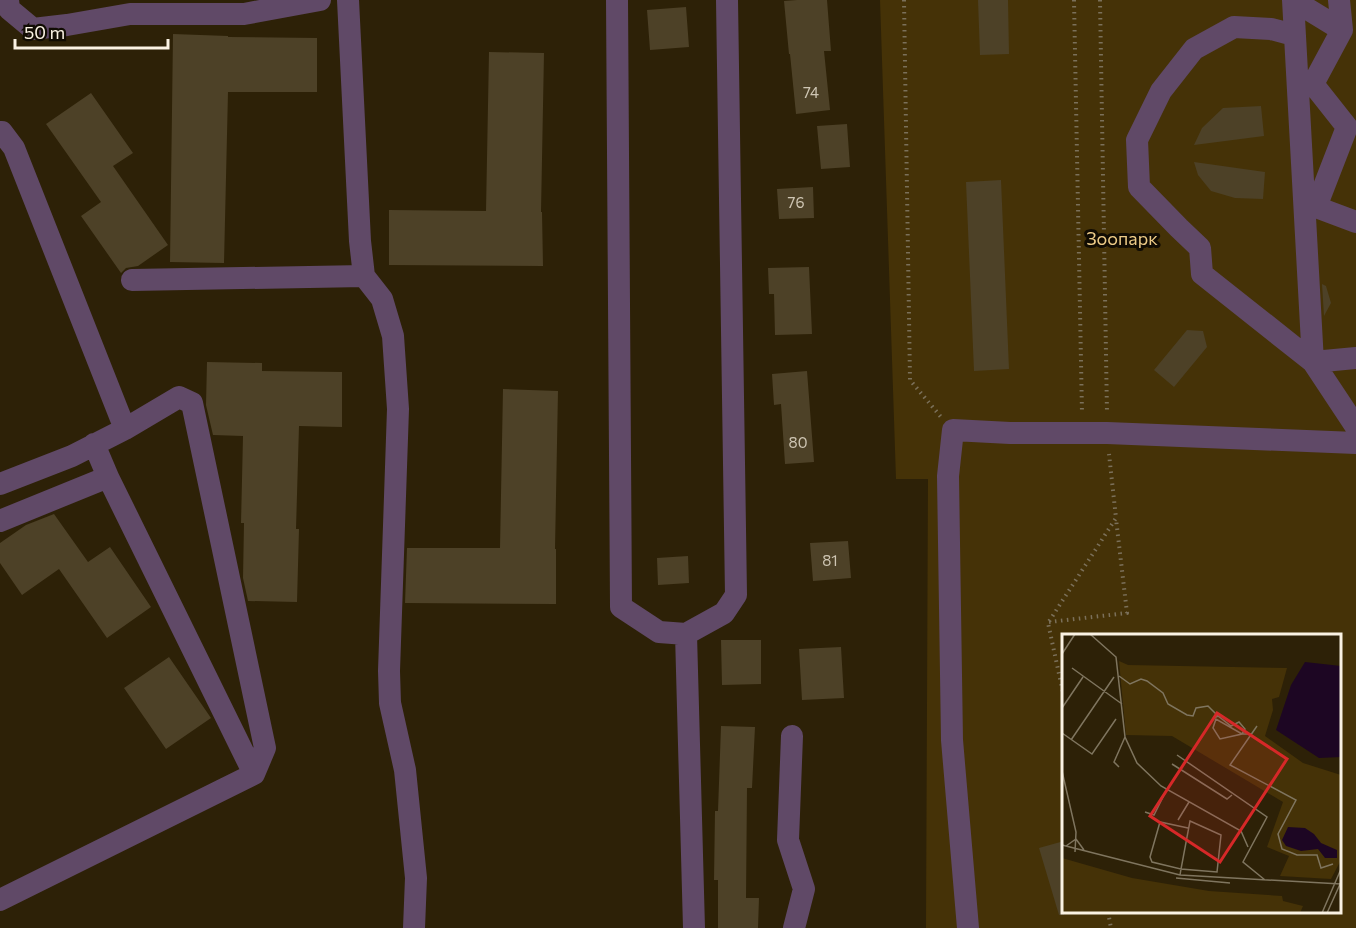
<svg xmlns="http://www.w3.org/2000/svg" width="1356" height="928" font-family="Commissioner,sans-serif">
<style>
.green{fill:#453207;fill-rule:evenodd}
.building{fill:#4d4127}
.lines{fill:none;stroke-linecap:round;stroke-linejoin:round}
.path{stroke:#7b705a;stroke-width:4;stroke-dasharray:1.5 4.5;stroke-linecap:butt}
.minor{stroke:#604967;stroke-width:22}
.labels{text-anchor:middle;stroke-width:6;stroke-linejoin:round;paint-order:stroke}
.number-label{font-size:15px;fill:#cfc6b4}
.park-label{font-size:18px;fill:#edcb87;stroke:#110c03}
.inset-road{fill:none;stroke:#7f755f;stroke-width:1.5}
.view{fill:#d62828;fill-opacity:0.15;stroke:#d62828;stroke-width:3}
.inset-edge{fill:none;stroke:#faf2e3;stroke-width:3}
</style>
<rect width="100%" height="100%" fill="#2d2107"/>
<path class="green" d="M 880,0 L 1356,0 L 1356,928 L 926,928 L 928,479 L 896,479 ZM 1064,636 L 1340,636 L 1340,912 L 1064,912 Z"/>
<path class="building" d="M 797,0 L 827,0 L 831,51 L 824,51 L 830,110 L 796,114 L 790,54 L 789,54 L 784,1 Z
M 978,0 L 1008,0 L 1009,54 L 980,55 Z
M 686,7 L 689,47 L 650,50 L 647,10 Z
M 173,34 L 228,36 L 228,37 L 317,38 L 317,92 L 228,92 L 224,263 L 170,262 Z
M 489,52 L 544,53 L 541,212 L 542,212 L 543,266 L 389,265 L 389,210 L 486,211 Z
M 91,93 L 133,153 L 113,166 L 168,245 L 138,266 L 126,268 L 121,273 L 81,216 L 101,202 L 46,124 Z
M 1261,106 L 1264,136 L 1194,145 L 1202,128 L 1223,108 Z
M 847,124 L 850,167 L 821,169 L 817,126 Z
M 1194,162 L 1265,172 L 1263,199 L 1235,198 L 1211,191 L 1198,175 Z
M 1001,180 L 1009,369 L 974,371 L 966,182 Z
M 813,187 L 814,218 L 779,219 L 777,189 Z
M 809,267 L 812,334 L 775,335 L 774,294 L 769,294 L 768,268 Z
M 1322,284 L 1326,286 L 1331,303 L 1324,316 Z
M 1187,330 L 1203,331 L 1207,347 L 1174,387 L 1154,370 Z
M 207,362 L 262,363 L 262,371 L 342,372 L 342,427 L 299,426 L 296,529 L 299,529 L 297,602 L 248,601 L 243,578 L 244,523 L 241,523 L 243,436 L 213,435 L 206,405 Z
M 807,371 L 814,462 L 785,464 L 781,404 L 774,405 L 772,374 Z
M 503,389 L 558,391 L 555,549 L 556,549 L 556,604 L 405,603 L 407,548 L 500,548 Z
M 54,514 L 88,562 L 110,547 L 151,607 L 107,638 L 59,569 L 22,595 L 0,563 L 0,543 L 26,525 Z
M 848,541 L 851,578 L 813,581 L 810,543 Z
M 688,556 L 689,583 L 658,585 L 657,558 Z
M 721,640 L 761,640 L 761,684 L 722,685 Z
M 841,647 L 844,698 L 802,700 L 799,649 Z
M 169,657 L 211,718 L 166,749 L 124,688 Z
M 721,726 L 755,727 L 752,788 L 747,788 L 746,898 L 759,898 L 758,928 L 718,928 L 718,880 L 714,880 L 715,811 L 718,811 Z
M 1064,841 L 1064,915 L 1059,915 L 1039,848 Z"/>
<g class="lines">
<path class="path" d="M 904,0 L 910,380 L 941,417
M 1074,0 L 1082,413
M 1100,0 L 1107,413
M 1049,622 L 1127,613 L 1116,519
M 1064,697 L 1048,623 L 1116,518 L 1109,454
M 1108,912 L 1111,928"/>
<path class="minor" d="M 8,0 L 9,9 L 33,29 L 67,25 L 130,14 L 244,14 L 320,0
M 348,0 L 360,241 L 364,276 L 382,299 L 393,336 L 398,409 L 389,671 L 390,703 L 405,770 L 416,878 L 414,928
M 617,0 L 621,607 L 659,632 L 686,634 L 724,613 L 736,595 L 727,0
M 1293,0 L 1313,362
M 1293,0 L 1342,30 L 1313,84 L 1347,127 L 1316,207 L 1356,222
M 1339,0 L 1342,30
M 1294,35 L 1271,29 L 1234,27 L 1194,49 L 1161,91 L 1137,140 L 1139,187 L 1179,228 L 1200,248 L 1202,274 L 1313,362 L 1356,427
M 0,132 L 2,132 L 14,148 L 125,429
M 132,280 L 364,276
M 1313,362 L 1356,358
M 94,444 L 108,477 L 254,774
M 0,484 L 72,456 L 125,429 L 179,397 L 192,403 L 265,748 L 254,774 L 0,900
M 0,521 L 108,477
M 686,634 L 694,928
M 792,736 L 788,840 L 804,889 L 794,928
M 968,928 L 952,740 L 948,476 L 953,430 L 1010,433 L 1107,433 L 1356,443"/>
</g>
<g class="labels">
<g class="number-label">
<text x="811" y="98">74</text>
<text x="796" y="208">76</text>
<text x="798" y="448">80</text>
<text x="830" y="566">81</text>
</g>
<g class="park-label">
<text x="1122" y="245">Зоопарк</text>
</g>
</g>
<g transform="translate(1062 634)">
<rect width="279" height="279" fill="#2d2107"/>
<path d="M 57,27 L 66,31 L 225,34 L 217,63 L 210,65 L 211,76 L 203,102 L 241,129 L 279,141 L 279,226 L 269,245 L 218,242 L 227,222 L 205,213 L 221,168 L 110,102 L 64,101 ZM 0,224 L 70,244 L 147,257 L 220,262 L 221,267 L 241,272 L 238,279 L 0,279 Z" fill="#453207"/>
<path d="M 243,28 L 279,32 L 279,123 L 257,124 L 214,96 L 229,51 ZM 226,193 L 243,194 L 252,200 L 259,209 L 275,216 L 275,224 L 263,224 L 256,215 L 239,217 L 224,212 L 220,206 Z" fill="#1d0623"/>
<path class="inset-road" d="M 28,0 L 54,23 L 63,103 L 75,129 L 99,152 L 179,197 L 186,213M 0,20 L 13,0M 10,34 L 60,70M 57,42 L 68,50 L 79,45 L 85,47 L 101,59 L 106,70 L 125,81 L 131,82 L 134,74 L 146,72 L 156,82M 0,74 L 21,43M 154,85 L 151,94 L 158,105 L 180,100 L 183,95 L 177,88 L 169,92 L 156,82 L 152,84 L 180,100 L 189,100M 195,92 L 168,131 L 234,166 L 216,200 L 220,215 L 235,221 L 255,221 L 259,234 L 271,230M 0,99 L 30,120 L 54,85M 9,106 L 52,43M 115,121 L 205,183 L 181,228 L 203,246M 110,130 L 165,165 L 170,161M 57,133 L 52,128 L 63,103M 0,137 L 14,198 L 13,218M 83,178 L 92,181 L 105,155M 116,186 L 127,168M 128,187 L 159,201 L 155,238 L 119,235 ZM 0,211 L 118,241 L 279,250M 4,212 L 14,205 L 22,216M 118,241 L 119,235 L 90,228 L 88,223 L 98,188 L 126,194M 114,244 L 168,249M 260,279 L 279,235M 265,279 L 279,248"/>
<path class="view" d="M 155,79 L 225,125 L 158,228 L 88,182 Z"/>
<rect width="279" height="279" class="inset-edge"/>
</g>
<path d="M15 39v9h153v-9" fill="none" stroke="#faf2e3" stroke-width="3"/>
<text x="24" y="39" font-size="18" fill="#faf2e3" stroke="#110c03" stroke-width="4.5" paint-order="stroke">50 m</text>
</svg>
